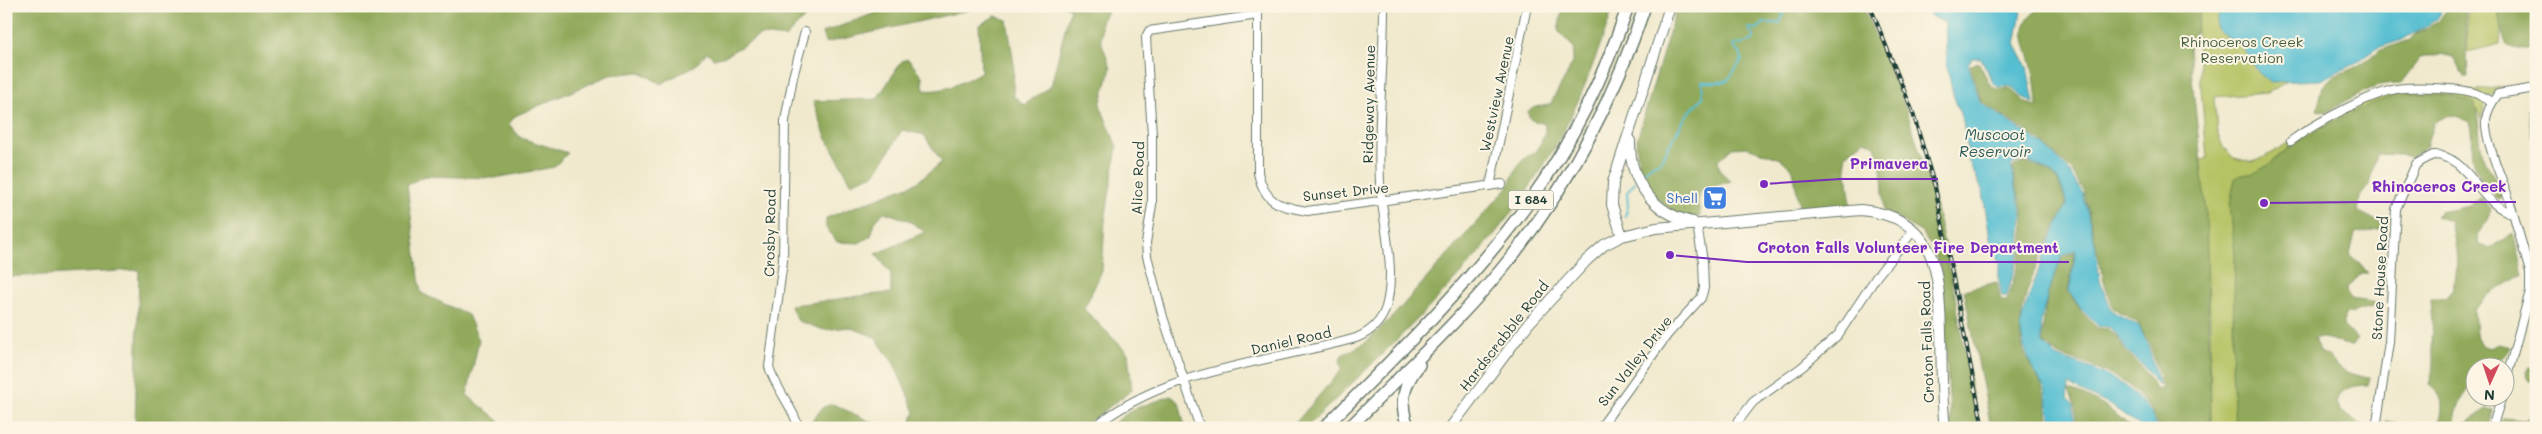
<svg xmlns="http://www.w3.org/2000/svg" width="2542" height="434" font-family="Mali,sans-serif">
<style>
.green{fill:#b6c365;stroke:#6a804c}
.forest{fill:#90a95a;stroke:#587347}
.water{fill:#54bed1;stroke:#3a7e82}
.lines{fill:none;stroke-linecap:round;stroke-linejoin:round}
.stream{stroke:#54bed1;stroke-width:2}
.minor-casing{stroke:#68796a;stroke-width:10}
.major-casing{stroke:#68796a;stroke-width:12}
.highway-casing{stroke:#68796a;stroke-width:14}
.minor{stroke:#fff;stroke-width:8}
.major{stroke:#fff;stroke-width:10}
.highway{stroke:#fff;stroke-width:11}
.rail-casing{stroke:#1f3d34;stroke-width:4}
.rail{stroke:#fcf5e5;stroke-width:2;stroke-dasharray:5.5;stroke-linecap:butt}
.labels{text-anchor:middle;stroke-width:4;stroke-linejoin:round;paint-order:stroke}
.shield{fill:#fcf5e5;stroke:#617469;stroke-width:1}
.shield-label{font-size:12px;font-weight:bold;fill:#1f3d34}
.park-label{font-size:14px;fill:#455e40;stroke:#fcf5e5}
.street-label{font-size:14px;fill:#1f3d34;stroke:#fcf5e5}
.shop-label{font-size:14px;fill:#366cbe;stroke:#fcf5e5;text-anchor:end}
.water-label{font-size:15px;font-style:italic;fill:#2c5d5b;stroke:#fcf5e5}
.leader{fill:none;stroke:#7b2cbf;stroke-width:2}
.callout-dot{fill:#7b2cbf;stroke:#fcf5e5;stroke-width:2}
.callout-label{font-size:15px;text-anchor:middle;font-weight:bold;fill:#7b2cbf;stroke:#fcf5e5;stroke-width:4;stroke-linejoin:round;paint-order:stroke}
</style>
<rect width="100%" height="100%" fill="#fcf5e5"/>
<filter id="ink" filterUnits="userSpaceOnUse"><feTurbulence type="fractalNoise" baseFrequency=".02" numOctaves="2"/><feDisplacementMap in="SourceGraphic" scale="10" xChannelSelector="R" yChannelSelector="G"/><feConvolveMatrix kernelMatrix="1 2 1 2 8 2 1 2 1" color-interpolation-filters="sRGB"/></filter>
<filter id="wash" filterUnits="userSpaceOnUse"><feTurbulence type="fractalNoise" baseFrequency=".0096" numOctaves="4" result="noise"/><feDisplacementMap in="SourceGraphic" scale="20" xChannelSelector="R" yChannelSelector="G"/><feGaussianBlur stdDeviation="1.12" result="paint"/><feColorMatrix in="noise" values="0 0 0 0 0 0 0 0 0 0 0 0 0 0 0 0 0 1.4 0 .05"/><feComposite in="paint" operator="in"/></filter>
<g filter="url(#wash)">
<rect width="100%" height="100%" fill="#f0e9cd"/>
<path class="green" d="M 2194,6 L 2409,6 L 2268,93 L 2214,97 L 2217,132 L 2223,147 L 2234,158 L 2251,162 L 2261,159 L 2353,105 L 2388,91 L 2475,91 L 2502,87 L 2486,99 L 2481,119 C 2473,94 2439,93 2416,95 L 2233,359 L 2235,428 L 2211,428 L 2210,316 L 2200,159 L 2207,158 Z
M 2467,6 L 2498,6 L 2501,34 L 2500,44 L 2468,52 Z"/>
<path class="forest" d="M 6,6 L 812,6 L 810,12 L 785,38 L 761,35 L 723,57 L 713,58 L 707,52 L 696,65 L 661,84 L 640,72 L 610,75 L 515,116 L 509,124 L 521,138 L 568,153 L 554,167 L 495,178 L 424,176 L 407,185 L 421,293 L 468,315 L 479,340 L 467,395 L 508,428 L 135,428 L 139,270 L 6,277 Z
M 894,6 L 987,6 L 825,43 L 822,33 Z
M 1065,6 L 1110,6 L 1101,22 L 1101,41 L 1111,68 L 1100,105 L 1117,147 L 1105,221 L 1102,271 L 1084,309 L 1128,353 L 1132,390 L 1081,428 L 909,428 L 915,412 L 894,364 L 875,337 L 849,327 L 824,330 L 798,321 L 790,305 C 824,302 857,295 891,293 L 891,274 L 876,254 L 925,232 L 908,220 L 884,212 L 875,222 L 871,236 L 859,243 L 837,242 L 826,228 L 826,218 L 916,183 L 942,162 L 924,135 L 902,130 L 876,173 L 851,183 L 826,137 L 813,101 L 877,99 L 902,61 L 908,59 L 922,76 L 924,90 C 943,93 965,81 981,72 L 979,25 L 995,16 L 1007,20 L 1014,64 L 1013,95 L 1024,105 L 1051,86 L 1070,9 Z
M 1563,6 L 1614,6 C 1599,49 1584,92 1563,132 C 1502,248 1398,337 1306,428 L 1291,428 L 1342,369 L 1340,359 L 1342,355 L 1365,343 L 1394,315 L 1507,188 C 1517,169 1516,161 1537,151 L 1545,133 L 1545,124 L 1531,120 L 1527,112 L 1535,107 L 1550,105 C 1559,85 1574,71 1574,48 L 1558,31 Z
M 1677,6 L 1863,6 L 1906,109 L 1932,190 L 1952,279 L 1978,428 L 1951,428 L 1941,270 L 1931,245 L 1921,232 L 1884,211 L 1882,173 L 1875,145 L 1864,140 L 1845,156 L 1851,206 L 1800,210 L 1793,170 L 1781,159 L 1747,147 L 1732,148 L 1718,161 L 1721,172 L 1731,181 L 1701,190 L 1698,201 L 1700,216 L 1694,217 L 1676,214 L 1659,200 L 1640,174 L 1636,143 Z
M 2043,6 L 2200,6 L 2199,22 L 2189,49 L 2206,211 L 2211,428 L 2158,428 L 2152,411 L 2128,384 L 2095,367 L 2058,355 L 2043,342 C 2042,321 2048,277 2061,260 C 2064,257 2071,254 2075,252 L 2068,291 L 2081,311 L 2097,328 L 2108,329 L 2117,336 L 2125,351 L 2140,365 L 2156,390 L 2162,388 L 2150,345 L 2138,323 L 2113,308 L 2104,281 L 2084,192 L 2072,171 L 2041,141 L 1981,101 L 1970,65 L 1979,63 L 1989,83 L 1996,89 L 2009,88 L 2026,103 L 2037,106 C 2036,91 2035,77 2031,63 C 2024,37 2014,25 2043,6 Z
M 2449,6 L 2465,6 L 2468,76 L 2464,76 L 2453,57 L 2440,54 L 2420,58 L 2400,84 C 2371,83 2351,99 2327,112 L 2317,110 L 2323,86 L 2332,77 L 2356,67 L 2381,50 L 2410,40 L 2416,33 L 2438,22 Z
M 2536,6 L 2536,52 C 2527,48 2517,49 2508,45 C 2502,42 2500,15 2498,6 Z
M 2401,93 C 2426,94 2451,93 2474,103 C 2481,122 2478,140 2484,159 C 2485,164 2499,181 2503,189 L 2500,199 L 2497,200 C 2489,188 2477,176 2474,162 C 2470,149 2475,136 2470,122 C 2454,114 2448,113 2434,122 L 2426,147 L 2409,158 L 2400,155 L 2377,154 L 2369,185 L 2360,197 L 2358,212 L 2383,224 L 2383,228 L 2355,234 L 2350,254 L 2368,273 L 2361,273 L 2347,289 L 2350,299 L 2377,303 L 2377,306 L 2345,314 L 2343,326 L 2357,339 L 2353,345 C 2340,346 2331,336 2314,338 L 2319,352 C 2333,356 2332,362 2342,369 C 2350,375 2360,376 2370,377 L 2368,385 C 2353,386 2341,387 2336,402 L 2342,412 L 2367,428 L 2354,428 L 2349,424 L 2336,428 L 2235,428 L 2232,369 L 2235,255 L 2230,204 L 2235,178 C 2243,173 2253,175 2260,170 C 2272,163 2282,152 2294,144 C 2328,123 2363,106 2401,93 Z
M 2528,109 L 2536,115 L 2536,143 L 2532,137 Z
M 2024,162 C 2054,171 2058,174 2066,205 C 2047,243 2013,303 2022,345 C 2026,363 2040,376 2043,390 C 2047,402 2047,416 2049,428 L 1991,428 L 1964,290 L 1997,282 L 2001,301 L 2007,301 C 2015,278 2027,237 2023,213 C 2020,197 2014,183 2013,167 Z
M 2480,197 L 2492,208 L 2488,220 L 2477,235 L 2479,245 L 2490,248 L 2513,233 L 2523,275 L 2489,294 L 2474,310 L 2476,335 L 2480,345 L 2490,348 L 2498,344 L 2510,347 C 2504,361 2488,366 2474,366 L 2474,384 C 2462,396 2455,408 2455,426 L 2468,423 L 2485,409 L 2493,410 L 2489,428 L 2417,428 L 2439,423 C 2444,406 2444,396 2429,385 L 2434,364 L 2431,337 L 2433,323 L 2431,300 C 2436,299 2442,299 2446,297 C 2463,283 2456,239 2450,221 L 2435,216 L 2440,212 L 2469,206 Z
M 2528,368 L 2536,370 L 2536,384 L 2529,380 L 2526,373 Z
M 2069,391 C 2083,391 2122,416 2131,428 L 2070,428 L 2076,425 L 2076,407 Z
M 1171,396 L 1179,402 L 1185,428 L 1107,428 L 1133,409 Z
M 833,404 L 884,428 L 808,426 L 823,407 Z
M 2536,410 L 2536,428 L 2496,428 L 2504,418 L 2525,420 Z
M 2387,421 L 2415,428 L 2385,428 Z"/>
<path class="water" d="M 1924,6 L 2019,6 L 2021,12 L 2015,44 L 2027,67 L 2034,103 L 2021,96 L 2010,86 L 1998,87 L 1992,81 L 1981,58 L 1972,58 L 1968,64 L 1980,102 L 2044,145 L 2066,167 L 2083,194 L 2095,244 L 2100,281 L 2112,311 L 2139,326 L 2148,345 L 2159,387 L 2141,363 L 2126,350 L 2118,335 L 2109,327 L 2098,326 L 2081,309 L 2069,291 L 2076,250 L 2062,257 L 2048,293 L 2041,321 L 2042,342 L 2057,357 L 2093,369 L 2126,386 L 2151,412 L 2156,428 L 2143,428 L 2112,406 L 2069,385 L 2067,398 L 2074,405 L 2074,423 L 2052,428 L 2045,389 L 2033,370 L 2024,347 L 2020,328 L 2025,308 L 2048,244 L 2067,205 C 2060,175 2053,170 2024,160 L 2011,165 L 2022,215 L 2020,248 L 2007,296 L 2002,296 L 1999,281 L 1999,263 L 1990,239 L 1983,192 L 1968,159 L 1963,122 L 1953,94 L 1947,66 L 1945,23 L 1932,17 Z
M 2224,6 L 2446,6 L 2436,20 L 2402,40 L 2377,48 L 2354,64 L 2320,80 L 2270,82 L 2259,73 L 2241,45 L 2220,33 L 2216,27 L 2217,19 Z"/>
<g class="lines">
<path class="stream" d="M 1641,175 L 1650,166 L 1660,162 L 1686,116 L 1703,97 L 1702,82 L 1722,82 L 1728,80 L 1742,60 L 1740,53 L 1734,48 L 1733,45 L 1752,41 L 1754,37 L 1748,28 L 1757,29 L 1764,23 L 1780,23 L 1786,6
M 1625,216 L 1628,207 L 1627,192 L 1635,182"/>
</g>
</g>
<g filter="url(#ink)">
<g class="lines">
<defs>
<path id="minor" d="M 1258,6 L 1258,173 C 1265,203 1278,206 1307,211 L 1502,184
M 2291,141 C 2314,124 2377,89 2405,88 C 2421,87 2456,88 2471,92 C 2478,93 2485,99 2492,102
M 1490,186 L 1527,6
M 2513,213 C 2507,187 2484,144 2486,119 C 2487,110 2493,101 2498,94 L 2536,88
M 799,428 C 792,405 776,389 769,367 L 783,261 L 785,121 L 793,77 L 805,32
M 1093,428 C 1166,368 1268,363 1356,338 C 1371,332 1381,323 1386,307 C 1397,269 1382,220 1380,182 C 1377,123 1384,65 1384,6
M 1200,428 L 1163,317 L 1147,256 L 1146,243 L 1152,205 L 1152,135 L 1146,37 L 1149,31 L 1258,15
M 1600,428 L 1668,334 L 1701,298 L 1704,288 L 1703,261 L 1697,225
M 1733,428 L 1753,402 L 1802,367 L 1838,335 L 1877,276 L 1913,231
M 2376,428 L 2389,342 L 2396,209 L 2416,164 L 2433,155 C 2469,154 2480,207 2513,213 L 2530,272 L 2530,291 L 2504,388
M 2492,428 L 2502,396"/>
<path id="major" d="M 1630,141 C 1629,181 1654,214 1693,222
M 1622,236 L 1612,205 L 1613,182 L 1670,6
M 1450,428 L 1529,323 L 1587,260 L 1604,245 L 1622,236 L 1656,228 L 1861,210 C 1937,217 1939,271 1941,332 C 1942,364 1941,396 1945,428"/>
<path id="highway" d="M 1324,428 C 1397,355 1472,282 1532,198 C 1574,139 1605,74 1628,6
M 1349,428 C 1404,372 1464,317 1513,255 C 1571,181 1615,96 1645,6
M 1409,428 C 1398,405 1404,383 1419,365"/>
</defs>
<use href="#minor" class="minor-casing"/>
<use href="#major" class="major-casing"/>
<use href="#highway" class="highway-casing"/>
<use href="#minor" class="minor"/>
<use href="#major" class="major"/>
<use href="#highway" class="highway"/>
<defs>
<path id="rail" d="M 1870,6 L 1912,110 L 1935,187 L 1983,428"/>
</defs>
<use href="#rail" class="rail-casing"/>
<use href="#rail" class="rail"/>
</g>
</g>
<defs>
<symbol id="supermarket-square" viewBox="-11 -11 22 22"><rect x="-9" y="-9" width="18" height="18" rx="4" fill="#3f7fe0" stroke="#fcf5e5"/><path d="M-6-5.5h2.5l.6 2H6L4.5 2H-2.5L-4.4-4H-6ZM-1.5 3.2a1.3 1.3 0 1 0 .1 0ZM3 3.2a1.3 1.3 0 1 0 .1 0Z" fill="#fff"/></symbol>
</defs>
<g fill-rule="evenodd">
<use href="#supermarket-square" x="1701" y="184" width="28" height="28"/>
</g>
<g class="labels">
<rect class="shield" x="1508.5" y="190.5" width="45" height="19" rx="4"/>
<g class="shield-label">
<text x="1531" y="204">I 684</text>
</g>
<g class="park-label">
<text x="2242" y="47">Rhinoceros Creek<tspan x="2242" dy="16">Reservation</tspan></text>
</g>
<g class="street-label">
<text transform="translate(1497 94) rotate(-78)" y="5">Westview Avenue</text>
<text transform="translate(1369 104) rotate(-89)" y="5">Ridgeway Avenue</text>
<text transform="translate(1138 178) rotate(-88)" y="5">Alice Road</text>
<text transform="translate(1346 192) rotate(-6)" y="5">Sunset Drive</text>
<text transform="translate(770 233) rotate(-89)" y="5">Crosby Road</text>
<text transform="translate(2380 278) rotate(-87)" y="5">Stone House Road</text>
<text transform="translate(1504 336) rotate(-52)" y="5">Hardscrabble Road</text>
<text transform="translate(1291 341) rotate(-13)" y="5">Daniel Road</text>
<text transform="translate(1927 342) rotate(-92)" y="5">Croton Falls Road</text>
<text transform="translate(1635 361) rotate(-52)" y="5">Sun Valley Drive</text>
</g>
<g class="shop-label">
<text x="1698" y="203">Shell</text>
</g>
<g class="water-label">
<text x="1995" y="140">Muscoot<tspan x="1995" dy="17">Reservoir</tspan></text>
</g>
</g>
<path class="leader" d="M1764 184L1840 179H1938M2264 203L2362 202H2516M1670 255L1747 262H2069"/>
<g class="callout-dot">
<circle cx="1764" cy="184" r="5"/>
<circle cx="2264" cy="203" r="5"/>
<circle cx="1670" cy="255" r="5"/>
</g>
<g class="callout-label">
<text x="1889" y="169">Primavera</text>
<text x="2439" y="192">Rhinoceros Creek</text>
<text x="1908" y="253">Croton Falls Volunteer Fire Department</text>
</g>
<rect width="2542" height="434" fill="none" stroke="#fcf5e5" stroke-width="25"/>
<g transform="translate(2490 382) rotate(183)"><circle r="24" fill="#fcf5e5" stroke="#a4ab9e"/>
<path d="M0-4L9 19L0 12L-9 19Z" fill="#d1495b"/>
<text y="-8" font-size="14" font-weight="bold" text-anchor="middle" fill="#1f3d34">N</text>
</g>
</svg>
